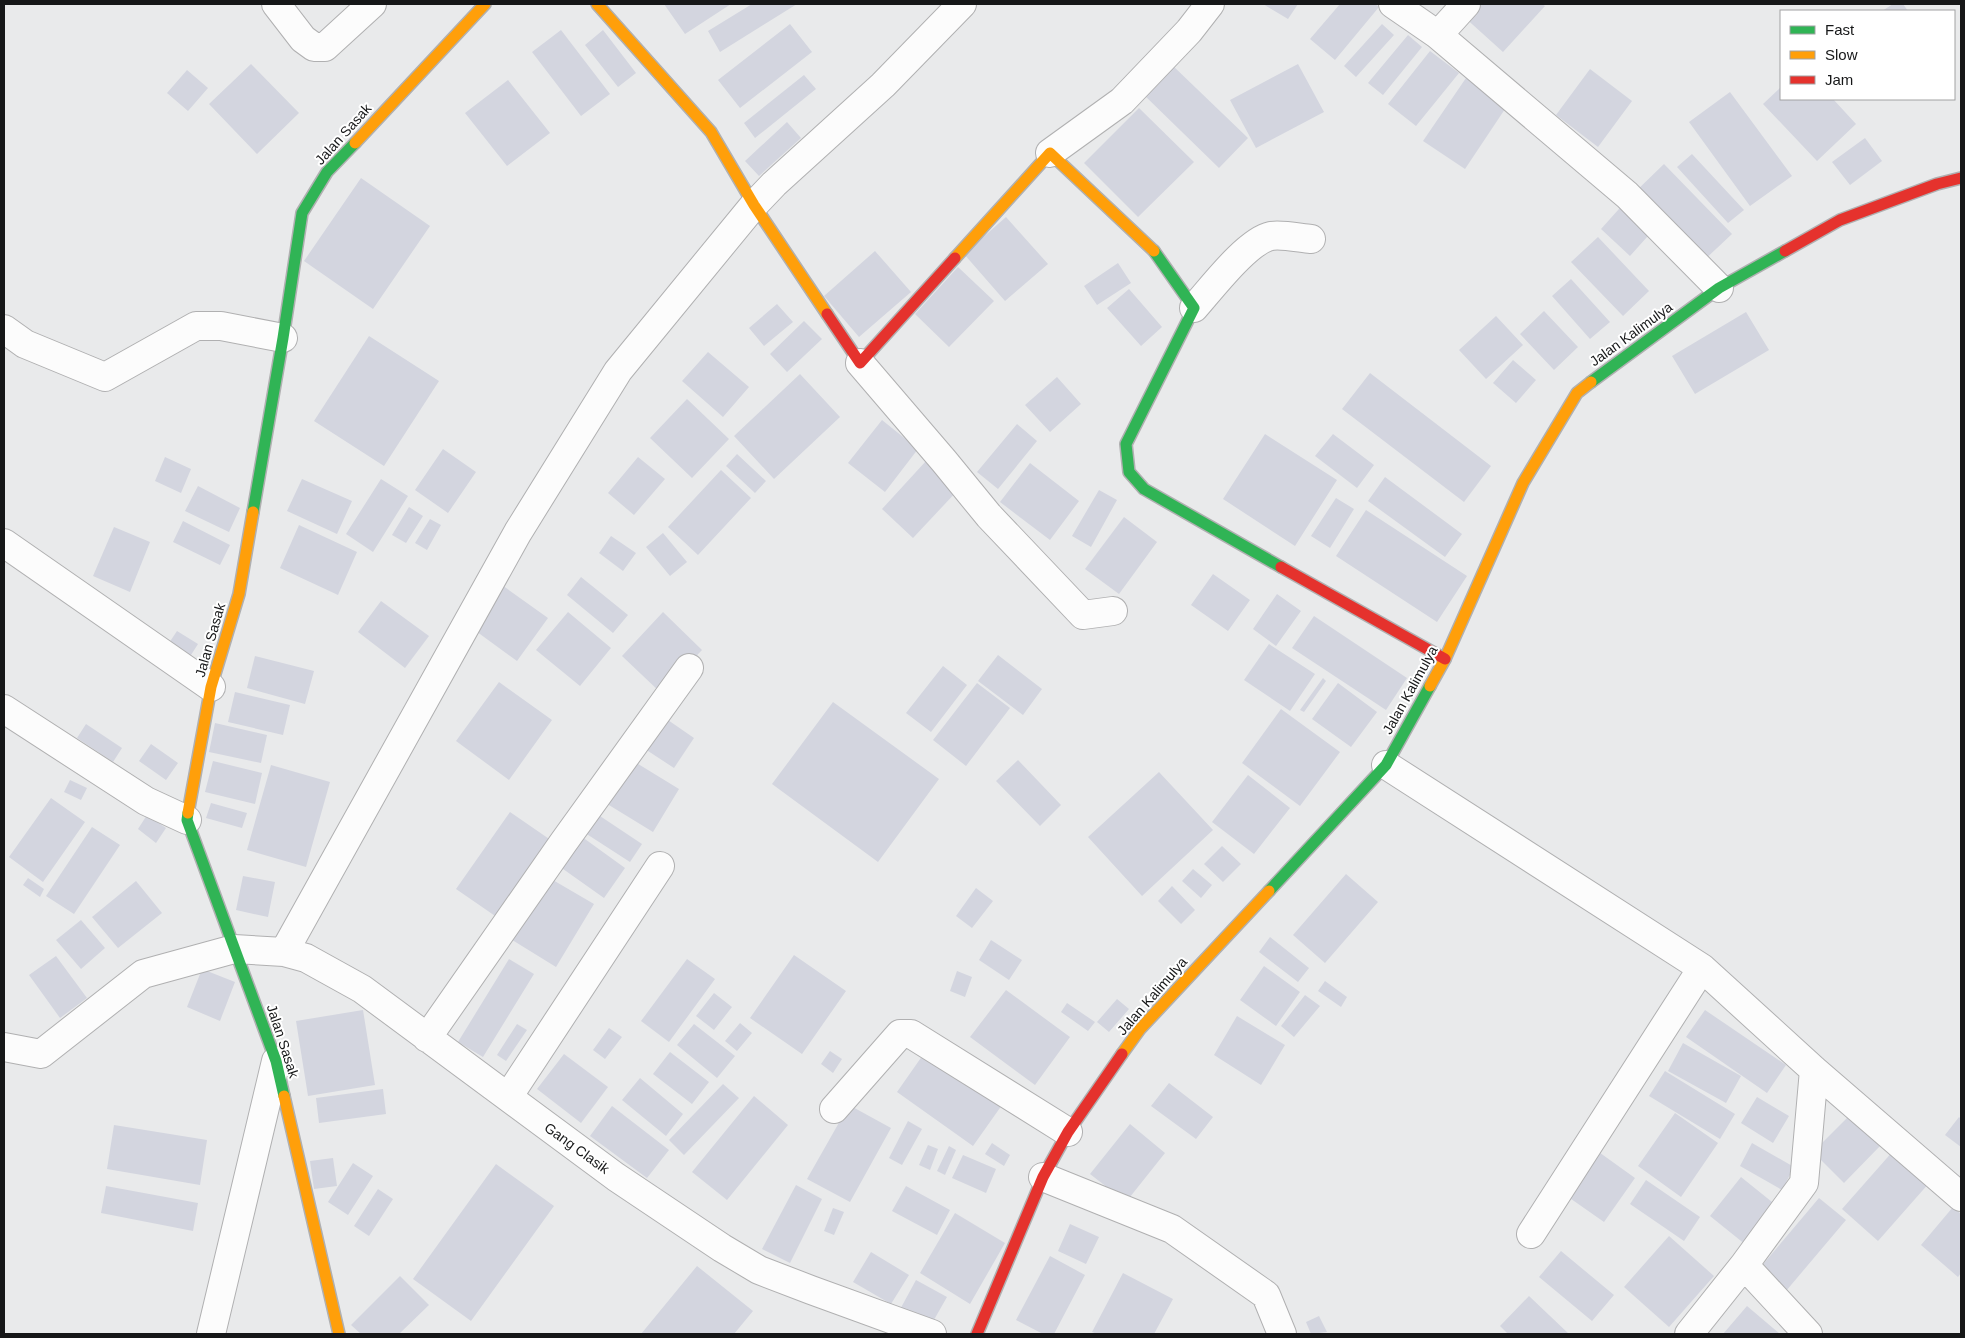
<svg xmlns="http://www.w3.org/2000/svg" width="1965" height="1338" font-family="Helvetica,sans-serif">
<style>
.building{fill:#d3d5df}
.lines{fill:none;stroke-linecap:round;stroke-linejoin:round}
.street-casing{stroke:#b0b0b1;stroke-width:30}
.fast-casing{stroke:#b0b0b1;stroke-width:14}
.slow-casing{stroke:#b0b0b1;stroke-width:14}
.jam-casing{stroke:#b0b0b1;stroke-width:14}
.street{stroke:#fcfcfc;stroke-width:28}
.fast{stroke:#30b455;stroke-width:11}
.slow{stroke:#ff9f0a;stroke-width:11}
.jam{stroke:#e5322d;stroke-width:11}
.labels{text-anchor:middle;stroke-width:4;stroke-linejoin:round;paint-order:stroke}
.street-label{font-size:14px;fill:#161718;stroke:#fff}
</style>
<rect width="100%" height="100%" fill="#e9eaeb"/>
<path class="building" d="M 664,4 L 731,4 L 685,34 Z
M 752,4 L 797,4 L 720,52 L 708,31 Z
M 1263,4 L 1298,4 L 1288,19 Z
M 1340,4 L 1375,4 L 1379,7 L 1335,60 L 1310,39 Z
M 1472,4 L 1542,4 L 1545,6 L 1503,52 L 1462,15 Z
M 1893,4 L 1903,4 L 1908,11 L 1882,11 Z
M 790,24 L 812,52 L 740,108 L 718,80 Z
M 1382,24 L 1394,35 L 1356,77 L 1344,66 Z
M 561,30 L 610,94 L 581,116 L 532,52 Z
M 603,30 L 636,73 L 618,87 L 585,45 Z
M 1408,35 L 1422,47 L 1383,95 L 1368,83 Z
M 1430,51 L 1459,73 L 1416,126 L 1388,104 Z
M 251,64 L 299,113 L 257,154 L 209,104 Z
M 1171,64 L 1248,138 L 1219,168 L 1143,94 Z
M 1298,64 L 1324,112 L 1256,148 L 1230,100 Z
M 1590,69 L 1632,101 L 1598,147 L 1556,115 Z
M 187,70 L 208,88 L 188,111 L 167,93 Z
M 804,75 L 816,89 L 755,138 L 744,123 Z
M 1466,78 L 1507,106 L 1465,169 L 1423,141 Z
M 508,80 L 550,133 L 507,166 L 465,113 Z
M 1781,87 L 1781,99 L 1833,99 L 1856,124 L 1817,161 L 1763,104 Z
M 1730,92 L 1792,176 L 1750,206 L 1689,122 Z
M 1139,108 L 1194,162 L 1138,217 L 1084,163 Z
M 787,122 L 801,138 L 759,176 L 745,161 Z
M 1865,138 L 1882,161 L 1850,185 L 1832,162 Z
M 1692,154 L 1744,210 L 1728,223 L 1677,167 Z
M 1664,164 L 1732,234 L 1700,264 L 1633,194 Z
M 361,178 L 430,226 L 373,309 L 304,261 Z
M 1627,200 L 1656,227 L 1630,256 L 1601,229 Z
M 1006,217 L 1048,264 L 1005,301 L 964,254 Z
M 1598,237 L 1649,291 L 1623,316 L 1571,262 Z
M 875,251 L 911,292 L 859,337 L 824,296 Z
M 1118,263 L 1131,283 L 1097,305 L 1084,286 Z
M 958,267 L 994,301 L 949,347 L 915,314 Z
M 1571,279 L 1610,322 L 1590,339 L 1552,296 Z
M 1129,289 L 1162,327 L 1141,346 L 1107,308 Z
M 777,304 L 793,322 L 764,346 L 749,328 Z
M 1544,311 L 1578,347 L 1554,370 L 1520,334 Z
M 1746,312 L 1769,350 L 1695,394 L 1672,356 Z
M 1496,316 L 1523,345 L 1486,379 L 1459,350 Z
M 804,321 L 822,339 L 787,372 L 770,354 Z
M 369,336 L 439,381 L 384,466 L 314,421 Z
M 708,352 L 749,387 L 723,417 L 682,381 Z
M 1513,360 L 1536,380 L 1516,403 L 1493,383 Z
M 1370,373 L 1491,466 L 1464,502 L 1342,409 Z
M 800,374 L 840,417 L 774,479 L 734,436 Z
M 1057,377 L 1081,404 L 1050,432 L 1025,405 Z
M 687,399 L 729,439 L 692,478 L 650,438 Z
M 882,420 L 918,449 L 885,492 L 848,463 Z
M 1017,424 L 1037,441 L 998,489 L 977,472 Z
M 1265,434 L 1337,480 L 1295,546 L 1223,499 Z
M 1333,434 L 1374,465 L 1357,488 L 1315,456 Z
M 443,449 L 476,472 L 448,513 L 415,490 Z
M 737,454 L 766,481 L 755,493 L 726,466 Z
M 165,457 L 191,469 L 181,493 L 155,481 Z
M 638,457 L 665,479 L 634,515 L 608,493 Z
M 926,461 L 958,490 L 913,538 L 882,509 Z
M 1030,463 L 1079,501 L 1050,540 L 1000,502 Z
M 721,470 L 751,498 L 698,555 L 668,527 Z
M 1385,477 L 1462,534 L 1445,557 L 1368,501 Z
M 302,479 L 352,501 L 337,534 L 287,511 Z
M 381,479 L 408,496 L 373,552 L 346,534 Z
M 198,486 L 240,508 L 229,532 L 185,511 Z
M 1099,490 L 1117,500 L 1091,547 L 1072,536 Z
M 1336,498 L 1354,509 L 1330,548 L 1311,536 Z
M 409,507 L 423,516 L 406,543 L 392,535 Z
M 1366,510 L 1467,576 L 1437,622 L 1336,556 Z
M 1124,517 L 1157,542 L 1119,594 L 1085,569 Z
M 430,519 L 441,525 L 427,550 L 415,543 Z
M 183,521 L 230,545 L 220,565 L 173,542 Z
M 299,525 L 357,552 L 338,595 L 280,568 Z
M 114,527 L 150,542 L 130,592 L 93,576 Z
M 663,533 L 687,562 L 670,576 L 646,547 Z
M 611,536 L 636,553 L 623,571 L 599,553 Z
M 1213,574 L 1250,600 L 1228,631 L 1191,605 Z
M 581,577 L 628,615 L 613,633 L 567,595 Z
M 499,583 L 548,618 L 517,661 L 469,626 Z
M 1277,594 L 1301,611 L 1276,646 L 1253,629 Z
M 381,601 L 429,636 L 405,668 L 358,632 Z
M 568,612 L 611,648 L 580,686 L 536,650 Z
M 663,612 L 702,650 L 661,693 L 622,656 Z
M 1314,616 L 1407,678 L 1386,710 L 1292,648 Z
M 177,631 L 198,644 L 184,666 L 163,652 Z
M 1269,644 L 1315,674 L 1290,711 L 1244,680 Z
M 998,655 L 1042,689 L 1023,715 L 978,681 Z
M 255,656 L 314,671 L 305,704 L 247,688 Z
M 943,666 L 967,685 L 931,732 L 906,713 Z
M 1323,678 L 1326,681 L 1304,712 L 1300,710 Z
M 499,682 L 552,720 L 509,780 L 456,741 Z
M 977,683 L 1010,708 L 966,766 L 933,740 Z
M 1338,683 L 1377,712 L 1351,747 L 1312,719 Z
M 235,692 L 290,705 L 283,735 L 228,722 Z
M 833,702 L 939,779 L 878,862 L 772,784 Z
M 1281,709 L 1340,752 L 1300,806 L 1242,763 Z
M 665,718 L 694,738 L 674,768 L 645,749 Z
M 215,723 L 267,735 L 261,763 L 209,752 Z
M 86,724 L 122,748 L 113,762 L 77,738 Z
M 151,744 L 178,763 L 166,780 L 139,761 Z
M 630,759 L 679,789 L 653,832 L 604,802 Z
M 1018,760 L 1061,805 L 1040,826 L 996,781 Z
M 213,761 L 262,773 L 255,804 L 205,792 Z
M 271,765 L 330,782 L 306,867 L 247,850 Z
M 1159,772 L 1213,830 L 1142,896 L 1088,837 Z
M 1248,775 L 1290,808 L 1254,854 L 1212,822 Z
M 70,780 L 87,788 L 81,800 L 64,792 Z
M 51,798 L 85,822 L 43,882 L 9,857 Z
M 211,803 L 247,813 L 242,828 L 206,818 Z
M 510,812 L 555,843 L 501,920 L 456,889 Z
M 594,812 L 642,844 L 630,862 L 582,831 Z
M 147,815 L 166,828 L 156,843 L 138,829 Z
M 92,827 L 120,845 L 74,914 L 46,896 Z
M 578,834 L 625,868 L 604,898 L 556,864 Z
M 1222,846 L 1241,864 L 1223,882 L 1204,864 Z
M 1193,869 L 1212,885 L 1201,898 L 1182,881 Z
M 1346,874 L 1378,902 L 1325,963 L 1293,935 Z
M 243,876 L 275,882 L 268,917 L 236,910 Z
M 546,876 L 594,904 L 556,967 L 509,938 Z
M 28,878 L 44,889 L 40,897 L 23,885 Z
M 136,881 L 162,913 L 118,948 L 92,917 Z
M 1172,886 L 1195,910 L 1181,924 L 1158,901 Z
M 976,888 L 993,901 L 972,928 L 956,916 Z
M 81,920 L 105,948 L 81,969 L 56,940 Z
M 1270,937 L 1309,968 L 1298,982 L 1259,952 Z
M 991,940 L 1022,960 L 1009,980 L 979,960 Z
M 794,955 L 846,991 L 802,1054 L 750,1018 Z
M 56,956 L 87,998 L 60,1018 L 29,975 Z
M 509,959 L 534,974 L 483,1057 L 458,1042 Z
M 687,959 L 715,979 L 669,1042 L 641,1021 Z
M 1264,966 L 1300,992 L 1276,1026 L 1240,1000 Z
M 202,969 L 235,982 L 220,1021 L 187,1007 Z
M 957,971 L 972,977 L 965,997 L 950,991 Z
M 1325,981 L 1347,997 L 1341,1007 L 1318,991 Z
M 1006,990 L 1070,1037 L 1035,1085 L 970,1037 Z
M 714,993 L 732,1007 L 714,1030 L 696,1016 Z
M 1305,995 L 1320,1006 L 1294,1037 L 1281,1026 Z
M 1117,999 L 1129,1009 L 1109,1032 L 1097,1022 Z
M 1067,1003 L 1095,1022 L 1088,1031 L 1061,1012 Z
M 363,1010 L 375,1085 L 308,1096 L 296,1021 Z
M 1705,1010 L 1786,1065 L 1767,1093 L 1686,1037 Z
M 1237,1016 L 1285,1045 L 1261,1085 L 1214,1055 Z
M 740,1023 L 752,1033 L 737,1051 L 725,1041 Z
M 517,1024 L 527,1030 L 506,1061 L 497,1055 Z
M 694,1024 L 735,1056 L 717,1078 L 677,1045 Z
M 609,1028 L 622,1037 L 605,1059 L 593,1050 Z
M 1683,1043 L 1741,1076 L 1726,1103 L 1668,1071 Z
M 830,1051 L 842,1059 L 833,1073 L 821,1064 Z
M 670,1052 L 709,1082 L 692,1104 L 653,1074 Z
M 925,1052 L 1002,1105 L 973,1146 L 897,1092 Z
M 564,1054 L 608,1087 L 581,1123 L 537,1089 Z
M 1665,1071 L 1735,1114 L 1720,1139 L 1649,1096 Z
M 640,1078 L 683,1114 L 666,1136 L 622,1100 Z
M 1169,1083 L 1213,1117 L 1196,1139 L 1151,1106 Z
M 723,1084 L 739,1098 L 684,1155 L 669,1140 Z
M 383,1089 L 386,1114 L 319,1123 L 316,1098 Z
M 754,1096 L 788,1125 L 727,1200 L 692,1172 Z
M 1757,1097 L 1789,1116 L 1773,1143 L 1741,1123 Z
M 849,1105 L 891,1128 L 850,1202 L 807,1179 Z
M 612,1106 L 669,1150 L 647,1178 L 590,1136 Z
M 1675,1113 L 1718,1143 L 1681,1197 L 1638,1166 Z
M 1850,1115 L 1881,1145 L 1844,1183 L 1813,1152 Z
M 1959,1117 L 1961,1119 L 1961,1147 L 1945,1135 Z
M 908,1121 L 922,1129 L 902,1165 L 889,1158 Z
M 1130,1124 L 1165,1153 L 1126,1202 L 1090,1174 Z
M 114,1125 L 207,1140 L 200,1185 L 107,1169 Z
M 992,1143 L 1010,1155 L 1004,1166 L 985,1154 Z
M 1752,1143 L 1794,1167 L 1782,1190 L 1740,1166 Z
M 928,1145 L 938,1149 L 930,1170 L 919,1165 Z
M 949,1146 L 956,1150 L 945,1175 L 937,1171 Z
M 1596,1150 L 1635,1178 L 1604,1222 L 1564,1194 Z
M 1894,1150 L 1930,1182 L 1878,1241 L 1842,1209 Z
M 963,1155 L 996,1169 L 986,1193 L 952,1178 Z
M 333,1158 L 337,1186 L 314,1189 L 310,1161 Z
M 353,1163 L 373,1176 L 348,1215 L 328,1202 Z
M 496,1164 L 554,1206 L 471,1321 L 413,1279 Z
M 1741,1177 L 1777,1206 L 1746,1245 L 1710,1216 Z
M 1646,1180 L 1700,1217 L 1684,1241 L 1630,1204 Z
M 796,1185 L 822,1199 L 790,1263 L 762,1249 Z
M 106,1186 L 198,1203 L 193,1231 L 101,1213 Z
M 906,1186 L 950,1210 L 937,1235 L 892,1211 Z
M 378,1189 L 393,1199 L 369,1236 L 354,1226 Z
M 1819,1198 L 1846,1220 L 1786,1291 L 1759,1269 Z
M 1953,1207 L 1961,1214 L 1961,1273 L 1958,1277 L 1921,1245 Z
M 833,1208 L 844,1212 L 834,1235 L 824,1231 Z
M 955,1213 L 1005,1243 L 970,1304 L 920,1273 Z
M 1070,1224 L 1099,1237 L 1086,1264 L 1058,1251 Z
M 1669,1236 L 1714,1276 L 1669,1327 L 1624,1287 Z
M 1561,1251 L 1614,1295 L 1592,1321 L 1539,1277 Z
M 871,1252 L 909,1275 L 891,1304 L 853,1282 Z
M 1050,1256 L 1085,1275 L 1054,1334 L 1043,1334 L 1016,1320 Z
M 697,1266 L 753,1311 L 734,1334 L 641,1334 Z
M 1123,1273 L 1173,1299 L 1154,1334 L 1097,1334 L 1092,1332 Z
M 400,1276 L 429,1305 L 399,1334 L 361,1334 L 351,1325 Z
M 916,1280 L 947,1297 L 927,1332 L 897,1315 Z
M 1529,1296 L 1569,1334 L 1508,1334 L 1500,1326 Z
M 1747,1306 L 1780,1334 L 1723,1334 Z
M 1319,1316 L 1327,1332 L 1311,1334 L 1306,1322 Z"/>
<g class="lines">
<defs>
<path id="street" d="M 276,4 L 303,39 L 314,47 L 325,47 L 372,4
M 1393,4 L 1438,35 L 1627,195 L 1719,288
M 1438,35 L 1466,4
M 1050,153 L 1122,101 L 1189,31 L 1210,4
M 1194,308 C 1211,289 1247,241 1271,236 C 1281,234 1300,238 1311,239
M 4,329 L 25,344 L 105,377 L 196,326 L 221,326 L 283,338
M 860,363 L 944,461 L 989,516 L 1083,615 L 1113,611
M 4,543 L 211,687
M 4,709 L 146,801 L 187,820
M 1386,765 L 1702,968 L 1814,1070 L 1961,1197
M 284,952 L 518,532 L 618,371 L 754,205 L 774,184 L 883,85 L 962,4
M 427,1038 L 563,843 L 689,668
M 4,1047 L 41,1054 L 143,974 L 234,949 L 284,952 L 306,958 L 362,989 L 616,1177 L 722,1248 L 759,1270 L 811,1290 L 932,1334
M 508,1097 L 660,866
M 834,1109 L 900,1034 L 911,1034 L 1068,1132
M 1043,1177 L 1172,1229 L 1266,1295 L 1282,1334
M 1531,1234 L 1702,968
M 211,1334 L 276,1061
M 1689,1334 L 1744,1265
M 1808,1334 L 1744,1265 L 1804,1183 L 1814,1070"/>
<path id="fast" d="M 1154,251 L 1194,308 L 1126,444 L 1129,472 L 1144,489 L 1281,567
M 1591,382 L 1719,288 L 1785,251
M 253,512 L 283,338 L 302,213 L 327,172 L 355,143
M 188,813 L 187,820 L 276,1061 L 284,1096
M 1269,891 L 1386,765 L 1430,686"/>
<path id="slow" d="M 597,4 L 711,132 L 754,205 L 827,314
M 355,143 L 485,4
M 955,258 L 1050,153 L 1154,251
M 1430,686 L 1445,659 L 1523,483 L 1577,393 L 1591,382
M 188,813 L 211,687 L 239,594 L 253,512
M 1122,1054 L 1140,1029 L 1269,891
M 284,1096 L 339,1334"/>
<path id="jam" d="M 1785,251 L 1840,220 L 1937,184 L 1961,178
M 827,314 L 860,363 L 955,258
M 1281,567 L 1445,659
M 977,1334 L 1043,1177 L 1068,1132 L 1122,1054"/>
</defs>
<use href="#street" class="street-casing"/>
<use href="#fast" class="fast-casing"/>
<use href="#slow" class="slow-casing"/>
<use href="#jam" class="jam-casing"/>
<use href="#street" class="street"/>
<use href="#fast" class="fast"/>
<use href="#slow" class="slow"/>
<use href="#jam" class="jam"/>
</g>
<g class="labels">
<g class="street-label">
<text transform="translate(343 134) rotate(-48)" y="5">Jalan Sasak</text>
<text transform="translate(1631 334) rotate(-36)" y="5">Jalan Kalimulya</text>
<text transform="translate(210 640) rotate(-74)" y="5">Jalan Sasak</text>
<text transform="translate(1410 690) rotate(-61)" y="5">Jalan Kalimulya</text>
<text transform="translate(1152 996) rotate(-49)" y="5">Jalan Kalimulya</text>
<text transform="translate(283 1041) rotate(72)" y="5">Jalan Sasak</text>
<text transform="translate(577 1148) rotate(36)" y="5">Gang Clasik</text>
</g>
</g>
<rect width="1965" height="1338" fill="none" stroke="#161718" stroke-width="10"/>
<rect x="1780" y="10" width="175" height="90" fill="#ffffff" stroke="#a2a2a3"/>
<rect x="1790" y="26" width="25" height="8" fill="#30b455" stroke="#a2a2a3"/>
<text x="1825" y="35" font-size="15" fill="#161718">Fast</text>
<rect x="1790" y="51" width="25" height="8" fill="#ff9f0a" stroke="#a2a2a3"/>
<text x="1825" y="60" font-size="15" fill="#161718">Slow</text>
<rect x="1790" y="76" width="25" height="8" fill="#e5322d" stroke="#a2a2a3"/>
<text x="1825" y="85" font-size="15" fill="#161718">Jam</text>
</svg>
